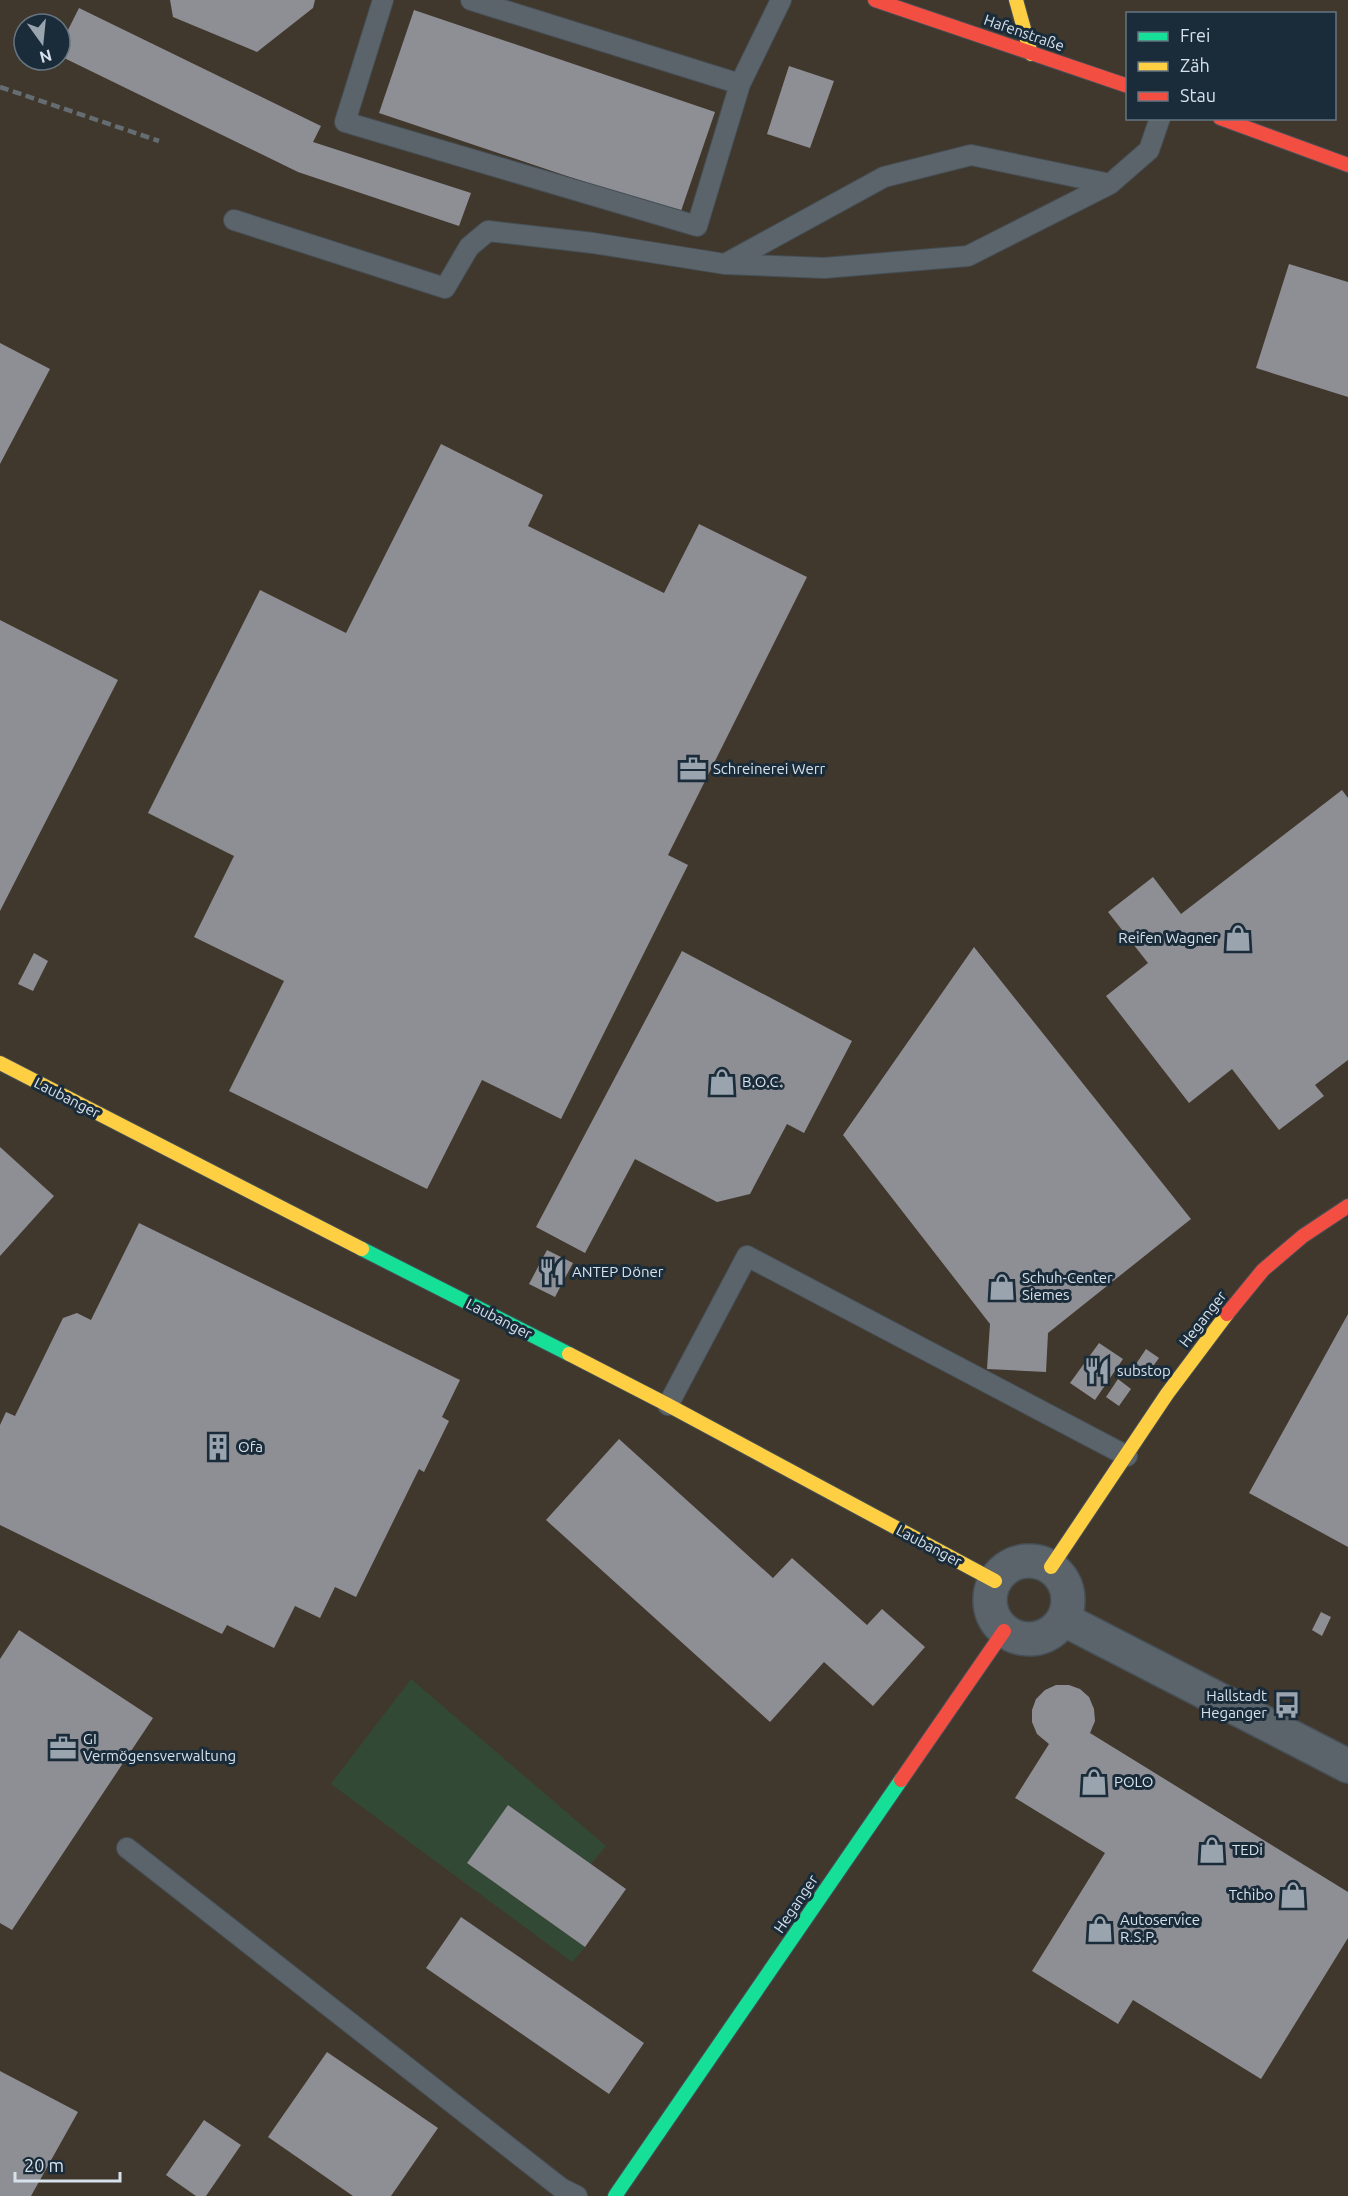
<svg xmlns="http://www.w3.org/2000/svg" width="1348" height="2196" font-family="Ubuntu,sans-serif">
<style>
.industrial{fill:#40382c;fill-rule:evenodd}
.green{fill:#324a35}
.building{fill:#8e8e95}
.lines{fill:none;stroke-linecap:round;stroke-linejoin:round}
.lane-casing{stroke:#464f56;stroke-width:22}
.street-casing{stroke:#464f56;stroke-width:36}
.fast-casing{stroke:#464f56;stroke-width:16}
.slow-casing{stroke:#464f56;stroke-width:16}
.jam-casing{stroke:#464f56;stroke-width:16}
.lane{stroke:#5b646a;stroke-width:20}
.street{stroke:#5b646a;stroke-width:33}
.fast{stroke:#16e098;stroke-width:14}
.slow{stroke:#ffcf43;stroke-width:14}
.jam{stroke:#f24e42;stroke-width:14}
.rail{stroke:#656c72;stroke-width:4.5;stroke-dasharray:9 4.5;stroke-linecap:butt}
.labels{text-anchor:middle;stroke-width:6;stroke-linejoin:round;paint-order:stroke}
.street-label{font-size:15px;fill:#d6e1eb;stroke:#1a2b39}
.poi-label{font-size:15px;fill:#d6e1eb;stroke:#1a2b39;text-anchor:start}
</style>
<rect width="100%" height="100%" fill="#2a343c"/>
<path class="industrial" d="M 0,0 L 1348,0 L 1348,2196 L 0,2196 ZM 1128,14 L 1334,14 L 1334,118 L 1128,118 ZM 24,24 L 60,24 L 60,60 L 24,60 Z"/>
<path class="green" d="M 411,1679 L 606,1846 L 591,1864 L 508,1805 L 467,1863 L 585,1947 L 572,1962 L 331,1784 Z"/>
<path class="building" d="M 170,0 L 315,0 L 313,8 L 257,52 L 173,17 Z
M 79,8 L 321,126 L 313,142 L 471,193 L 459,226 L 298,172 L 60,56 L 60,46 Z
M 414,10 L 715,112 L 680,214 L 379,113 Z
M 789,66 L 834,81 L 810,148 L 767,134 Z
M 1289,264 L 1348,282 L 1348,397 L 1256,368 Z
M 0,343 L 50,369 L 0,464 Z
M 441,444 L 543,495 L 528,526 L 664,593 L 699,524 L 807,577 L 668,855 L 688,865 L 561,1119 L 482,1080 L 427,1189 L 229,1091 L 284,981 L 194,937 L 234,856 L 148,813 L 260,590 L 346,633 Z
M 0,620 L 118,680 L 0,911 Z
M 1342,790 L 1348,798 L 1348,1060 L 1315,1085 L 1324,1096 L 1279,1130 L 1232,1069 L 1189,1103 L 1106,996 L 1148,963 L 1108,912 L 1153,877 L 1181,914 Z
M 974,947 L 1191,1219 L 1048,1333 L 1046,1372 L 987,1369 L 990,1324 L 843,1135 Z
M 682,951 L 852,1041 L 804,1133 L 787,1124 L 750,1194 L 717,1202 L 635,1159 L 585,1253 L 536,1227 Z
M 34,953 L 48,961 L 33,991 L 18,984 Z
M 0,1147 L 54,1196 L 0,1256 Z
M 139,1223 L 460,1380 L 442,1417 L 449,1421 L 424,1472 L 419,1469 L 356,1597 L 335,1587 L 320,1618 L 295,1606 L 274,1648 L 227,1625 L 222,1634 L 0,1525 L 0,1425 L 6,1412 L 15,1416 L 63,1318 L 77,1313 L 91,1320 Z
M 547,1250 L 573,1263 L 555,1297 L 529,1284 Z
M 1348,1314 L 1348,1547 L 1249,1493 Z
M 1099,1343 L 1123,1359 L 1095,1400 L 1070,1383 Z
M 1146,1349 L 1159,1358 L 1146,1376 L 1134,1367 Z
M 1118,1379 L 1131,1389 L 1119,1406 L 1106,1397 Z
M 619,1439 L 773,1578 L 792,1558 L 867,1625 L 882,1609 L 925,1647 L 873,1706 L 824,1662 L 770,1722 L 546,1520 Z
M 1321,1612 L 1331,1617 L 1322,1636 L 1312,1630 Z
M 19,1630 L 153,1718 L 12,1930 L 0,1923 L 0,1659 Z
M 1056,1685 L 1069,1685 L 1080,1689 L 1089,1697 L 1094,1709 L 1095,1721 L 1090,1733 L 1348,1892 L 1348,1938 L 1261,2079 L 1133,2000 L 1118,2024 L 1032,1971 L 1105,1853 L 1015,1798 L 1049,1744 L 1037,1734 L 1032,1722 L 1032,1710 L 1036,1699 L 1045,1690 Z
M 508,1805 L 626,1889 L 585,1947 L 467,1863 Z
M 461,1917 L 644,2043 L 609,2094 L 426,1968 Z
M 327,2052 L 438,2128 L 391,2196 L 353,2196 L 268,2137 Z
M 0,2071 L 78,2112 L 31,2196 L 0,2196 Z
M 204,2120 L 241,2145 L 206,2196 L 196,2196 L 166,2175 Z"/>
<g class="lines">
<defs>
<path id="lane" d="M 383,0 L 345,122 L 697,226 L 740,84 L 781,0
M 471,0 L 740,84
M 234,220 L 445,288 L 469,247 L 488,231 L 593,243 L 725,264 L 884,177 L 971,155 L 1110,184 L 1149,150 L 1160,118
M 725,264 L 824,268 L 968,256 L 1110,184
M 668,1405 L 747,1256 L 1127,1456
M 127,1848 L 561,2188 L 577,2196"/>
<path id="street" d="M990 1600a39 39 0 1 1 78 0a39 39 0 1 1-78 0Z
M 1063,1619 L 1348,1766"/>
<path id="fast" d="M 362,1249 L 569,1354
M 615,2196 L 901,1780"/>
<path id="slow" d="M 1016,0 L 1031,54
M 0,1063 L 362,1249
M 569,1354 L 668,1405 L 995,1581
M 1051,1567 L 1167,1394 L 1227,1314"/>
<path id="jam" d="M 875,0 L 1128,86
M 1220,118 L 1348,165
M 1227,1314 L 1263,1270 L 1303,1236 L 1348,1206
M 901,1780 L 1004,1631"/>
</defs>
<use href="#lane" class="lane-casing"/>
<use href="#street" class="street-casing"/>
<use href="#fast" class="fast-casing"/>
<use href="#slow" class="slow-casing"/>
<use href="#jam" class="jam-casing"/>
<use href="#lane" class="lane"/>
<use href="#street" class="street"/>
<use href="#fast" class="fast"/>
<use href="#slow" class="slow"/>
<use href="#jam" class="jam"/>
<path class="rail" d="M 0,87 L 159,141"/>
</g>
<defs>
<symbol id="office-bare" viewBox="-9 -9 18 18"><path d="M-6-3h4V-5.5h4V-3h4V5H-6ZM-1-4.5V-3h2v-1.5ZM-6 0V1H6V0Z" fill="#9aa4ae" stroke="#1a2b39" stroke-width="2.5" paint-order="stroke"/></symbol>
<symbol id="shop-bare" viewBox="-9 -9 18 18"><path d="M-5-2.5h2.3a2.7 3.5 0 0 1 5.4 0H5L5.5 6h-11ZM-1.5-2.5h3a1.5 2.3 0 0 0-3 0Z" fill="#9aa4ae" stroke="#1a2b39" stroke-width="2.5" paint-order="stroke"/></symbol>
<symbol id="restaurant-bare" viewBox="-9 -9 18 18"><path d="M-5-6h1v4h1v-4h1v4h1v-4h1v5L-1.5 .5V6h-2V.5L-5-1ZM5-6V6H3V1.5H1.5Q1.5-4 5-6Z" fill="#9aa4ae" stroke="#1a2b39" stroke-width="2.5" paint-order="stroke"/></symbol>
<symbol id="building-bare" viewBox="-9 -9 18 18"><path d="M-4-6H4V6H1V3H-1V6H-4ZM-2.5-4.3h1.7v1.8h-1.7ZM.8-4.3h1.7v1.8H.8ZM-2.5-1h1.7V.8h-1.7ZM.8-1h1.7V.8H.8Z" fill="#9aa4ae" stroke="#1a2b39" stroke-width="2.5" paint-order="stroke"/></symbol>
<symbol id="bus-bare" viewBox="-9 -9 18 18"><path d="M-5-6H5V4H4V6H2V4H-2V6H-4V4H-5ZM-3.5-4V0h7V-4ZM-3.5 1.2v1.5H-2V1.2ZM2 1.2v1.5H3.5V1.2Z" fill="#9aa4ae" stroke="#1a2b39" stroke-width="2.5" paint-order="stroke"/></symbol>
</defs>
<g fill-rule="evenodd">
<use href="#office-bare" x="674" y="750" width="38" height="38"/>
<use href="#shop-bare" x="1219" y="919" width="38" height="38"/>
<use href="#shop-bare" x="703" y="1063" width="38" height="38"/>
<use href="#restaurant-bare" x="533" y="1253" width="38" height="38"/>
<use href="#shop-bare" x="983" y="1268" width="38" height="38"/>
<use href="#restaurant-bare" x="1078" y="1352" width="38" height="38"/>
<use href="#building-bare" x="199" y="1428" width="38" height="38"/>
<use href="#bus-bare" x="1268" y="1686" width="38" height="38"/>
<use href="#office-bare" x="44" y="1729" width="38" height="38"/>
<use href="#shop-bare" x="1075" y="1763" width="38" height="38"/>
<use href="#shop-bare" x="1193" y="1831" width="38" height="38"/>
<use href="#shop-bare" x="1274" y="1876" width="38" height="38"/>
<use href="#shop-bare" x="1081" y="1910" width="38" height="38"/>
</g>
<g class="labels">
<g class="street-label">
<text transform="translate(1024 33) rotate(19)" y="5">Hafenstraße</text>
<text transform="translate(67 1098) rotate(27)" y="5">Laubanger</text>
<text transform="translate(499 1319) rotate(27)" y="5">Laubanger</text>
<text transform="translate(1203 1319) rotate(-52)" y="5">Heganger</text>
<text transform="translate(929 1546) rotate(28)" y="5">Laubanger</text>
<text transform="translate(796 1904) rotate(-56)" y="5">Heganger</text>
</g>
<g class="poi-label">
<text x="713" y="774">Schreinerei Werr</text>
<text x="1218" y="943" text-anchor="end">Reifen Wagner</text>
<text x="742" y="1087">B.O.C.</text>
<text x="572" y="1277">ANTEP Döner</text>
<text x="1022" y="1283">Schuh-Center<tspan x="1022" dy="17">Siemes</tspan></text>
<text x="1117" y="1376">substop</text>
<text x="238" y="1452">Ofa</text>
<text x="1267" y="1701" text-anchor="end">Hallstadt<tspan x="1267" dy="17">Heganger</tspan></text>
<text x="83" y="1744">GI<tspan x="83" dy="17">Vermögensverwaltung</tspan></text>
<text x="1114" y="1787">POLO</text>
<text x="1232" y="1855">TEDi</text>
<text x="1273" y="1900" text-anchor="end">Tchibo</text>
<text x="1120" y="1925">Autoservice<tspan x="1120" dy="17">R.S.P.</tspan></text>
</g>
</g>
<rect x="1126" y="12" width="210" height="108" fill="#1a2b39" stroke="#657480" stroke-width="1.5"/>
<rect x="1138" y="32" width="30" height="9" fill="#16e098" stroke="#657480" stroke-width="1.5"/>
<text x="1180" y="42" font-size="18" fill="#d6e1eb">Frei</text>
<rect x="1138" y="62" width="30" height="9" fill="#ffcf43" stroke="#657480" stroke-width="1.5"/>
<text x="1180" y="72" font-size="18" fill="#d6e1eb">Zäh</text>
<rect x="1138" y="92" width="30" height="9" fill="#f24e42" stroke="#657480" stroke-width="1.5"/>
<text x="1180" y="102" font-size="18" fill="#d6e1eb">Stau</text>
<g transform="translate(42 42) rotate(165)"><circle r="28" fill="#1a2b39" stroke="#657480" stroke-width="1.5"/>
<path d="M0-4.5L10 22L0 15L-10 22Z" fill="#9aa4ae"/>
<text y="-9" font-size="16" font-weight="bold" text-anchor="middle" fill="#d6e1eb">N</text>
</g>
<path d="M15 2172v9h105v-9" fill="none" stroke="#d6e1eb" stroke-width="3"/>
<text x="24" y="2172" font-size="18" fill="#d6e1eb" stroke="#1a2b39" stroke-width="4.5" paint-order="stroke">20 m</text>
</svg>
